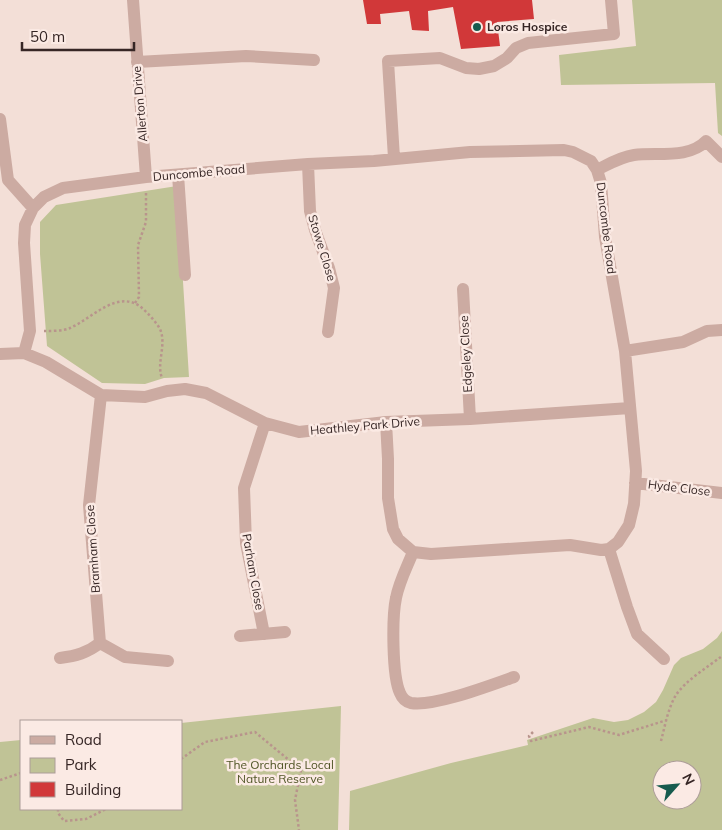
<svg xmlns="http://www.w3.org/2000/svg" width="722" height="830" font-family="Mulish,sans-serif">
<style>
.green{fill:#c0c396;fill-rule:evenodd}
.building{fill:#d13839}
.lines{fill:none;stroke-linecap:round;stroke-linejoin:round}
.path{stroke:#b8948c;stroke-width:2.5;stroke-dasharray:2.5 2.5;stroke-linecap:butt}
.minor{stroke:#ccaba2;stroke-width:12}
.poi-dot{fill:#175b4e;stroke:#fbeae4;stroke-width:2}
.labels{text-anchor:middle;stroke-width:5;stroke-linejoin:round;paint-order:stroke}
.poi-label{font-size:12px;font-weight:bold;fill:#362625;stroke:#fbeae4;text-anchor:start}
.street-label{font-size:12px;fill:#362625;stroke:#fbeae4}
.park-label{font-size:12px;fill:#515627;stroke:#fbeae4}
</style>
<rect width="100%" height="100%" fill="#f3dfd7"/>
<path class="green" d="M 632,0 L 722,0 L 722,136 L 718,133 L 715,83 L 561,85 L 559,55 L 636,46 Z
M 177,186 L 189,377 L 164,378 L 145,384 L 102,383 L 47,346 L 40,254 L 40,222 L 56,205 Z
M 722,631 L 722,830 L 349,830 L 350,791 L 451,763 L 528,745 L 527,740 L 593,718 L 614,722 L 628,720 L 644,712 L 656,702 L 663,690 L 674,665 L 681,658 L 703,649 L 717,638 ZM 662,770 L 692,770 L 692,800 L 662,800 Z
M 341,706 L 338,830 L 0,830 L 0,742 L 21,740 L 21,809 L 181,809 L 181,723 Z"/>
<path class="building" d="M 363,0 L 532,0 L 534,19 L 497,22 L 500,46 L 461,49 L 453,7 L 428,11 L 429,31 L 412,30 L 409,11 L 380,14 L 381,24 L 367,24 Z"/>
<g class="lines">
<path class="path" d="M 135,303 L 139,297 L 138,245 L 146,222 L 146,191
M 44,331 C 52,331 63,331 70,328 C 93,318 118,288 142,308 C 148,313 156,322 160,329 C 167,345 156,363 162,378
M 533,732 L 529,736 L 531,741 L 589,727 L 619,735 L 667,720
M 661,741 C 665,726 668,708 676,695 C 686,680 708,667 722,656
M 181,759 L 205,742 L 255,732 L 301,770 L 295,800 L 299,830
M 0,780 L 21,773
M 58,809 L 58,813 L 64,821 L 86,819 L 106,809"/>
<path class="minor" d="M 133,0 L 146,177
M 137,62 L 246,56 L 314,60
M 0,119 L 8,180 L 33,208
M 394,158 L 388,61 L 440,58 L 466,68 L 479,69 L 494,66 L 507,58 L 516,48 L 528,43 L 614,34 L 611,0
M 308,164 L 310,211 L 315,230 L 329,268 L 334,288 L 328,332
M 597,170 C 609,164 620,157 634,155 C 657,152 689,159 706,141 L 722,157
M 178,175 L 185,275
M 463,289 L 470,419
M 625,351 L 683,342 L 707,331 L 722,330
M 24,353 L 30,331 L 24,243 L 25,225 L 33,208 L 44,197 L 63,188 L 146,177 L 308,164 L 374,161 L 470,152 L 564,150 L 573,152 L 591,161 L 597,170 L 601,183 L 605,237 L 625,351 L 636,471 L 634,504 L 629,525 L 618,542 L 609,549 L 601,550 L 570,545 L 431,554 L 413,552 L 398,539 L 393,529 L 388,498 L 388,459 L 386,422
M 0,354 L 24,353 L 46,362 L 101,395 L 145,397 L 167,391 L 185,389 L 206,393 L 265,423 L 299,432 L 386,422 L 470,419 L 630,408
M 635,483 L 722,493
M 609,549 L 627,607 L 637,634 L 664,659
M 413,552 C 407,567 399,582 396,598 C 392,617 392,676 400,693 C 402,698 406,702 411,703 C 434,707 491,685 514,677
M 264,634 L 246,543 L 244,488 L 265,423
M 240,636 L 285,632
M 100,643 L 89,505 L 101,395
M 100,643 L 125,657 L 168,661
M 60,658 C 76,656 87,653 100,643"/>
</g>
<circle class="poi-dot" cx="477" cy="27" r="5"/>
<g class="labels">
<g class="poi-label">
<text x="487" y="31">Loros Hospice</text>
</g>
<g class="street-label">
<text transform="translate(140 104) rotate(-95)" y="4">Allerton Drive</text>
<text transform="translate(199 173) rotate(-5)" y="4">Duncombe Road</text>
<text transform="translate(606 228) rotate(83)" y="4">Duncombe Road</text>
<text transform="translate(322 248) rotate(73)" y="4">Stowe Close</text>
<text transform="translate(466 354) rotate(-93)" y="4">Edgeley Close</text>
<text transform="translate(365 426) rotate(-5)" y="4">Heathley Park Drive</text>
<text transform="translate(679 488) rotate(7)" y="4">Hyde Close</text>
<text transform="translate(93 549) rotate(-94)" y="4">Bramham Close</text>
<text transform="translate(253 572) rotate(80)" y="4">Parham Close</text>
</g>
<g class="park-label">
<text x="280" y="769">The Orchards Local<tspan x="280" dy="14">Nature Reserve</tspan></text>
</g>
</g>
<rect x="20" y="720" width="162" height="90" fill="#fbeae4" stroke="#ac9c98"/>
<rect x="30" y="736" width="25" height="8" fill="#ccaba2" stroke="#ac9c98"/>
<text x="65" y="745" font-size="15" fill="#362625">Road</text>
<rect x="30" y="758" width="25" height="15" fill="#c0c396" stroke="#ac9c98"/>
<text x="65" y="770" font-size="15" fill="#362625">Park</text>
<rect x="30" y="782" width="25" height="15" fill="#d13839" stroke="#ac9c98"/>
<text x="65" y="795" font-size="15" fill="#362625">Building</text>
<g transform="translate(677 785) rotate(63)"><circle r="24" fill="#fbeae4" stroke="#ac9c98"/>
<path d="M0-4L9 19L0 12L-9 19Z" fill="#175b4e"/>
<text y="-8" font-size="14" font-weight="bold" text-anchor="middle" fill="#362625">N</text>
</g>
<path d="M22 42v8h112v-8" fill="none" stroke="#362625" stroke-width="2.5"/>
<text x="30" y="42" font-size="15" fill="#362625" stroke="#fbeae4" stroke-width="4" paint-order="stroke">50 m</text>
</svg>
